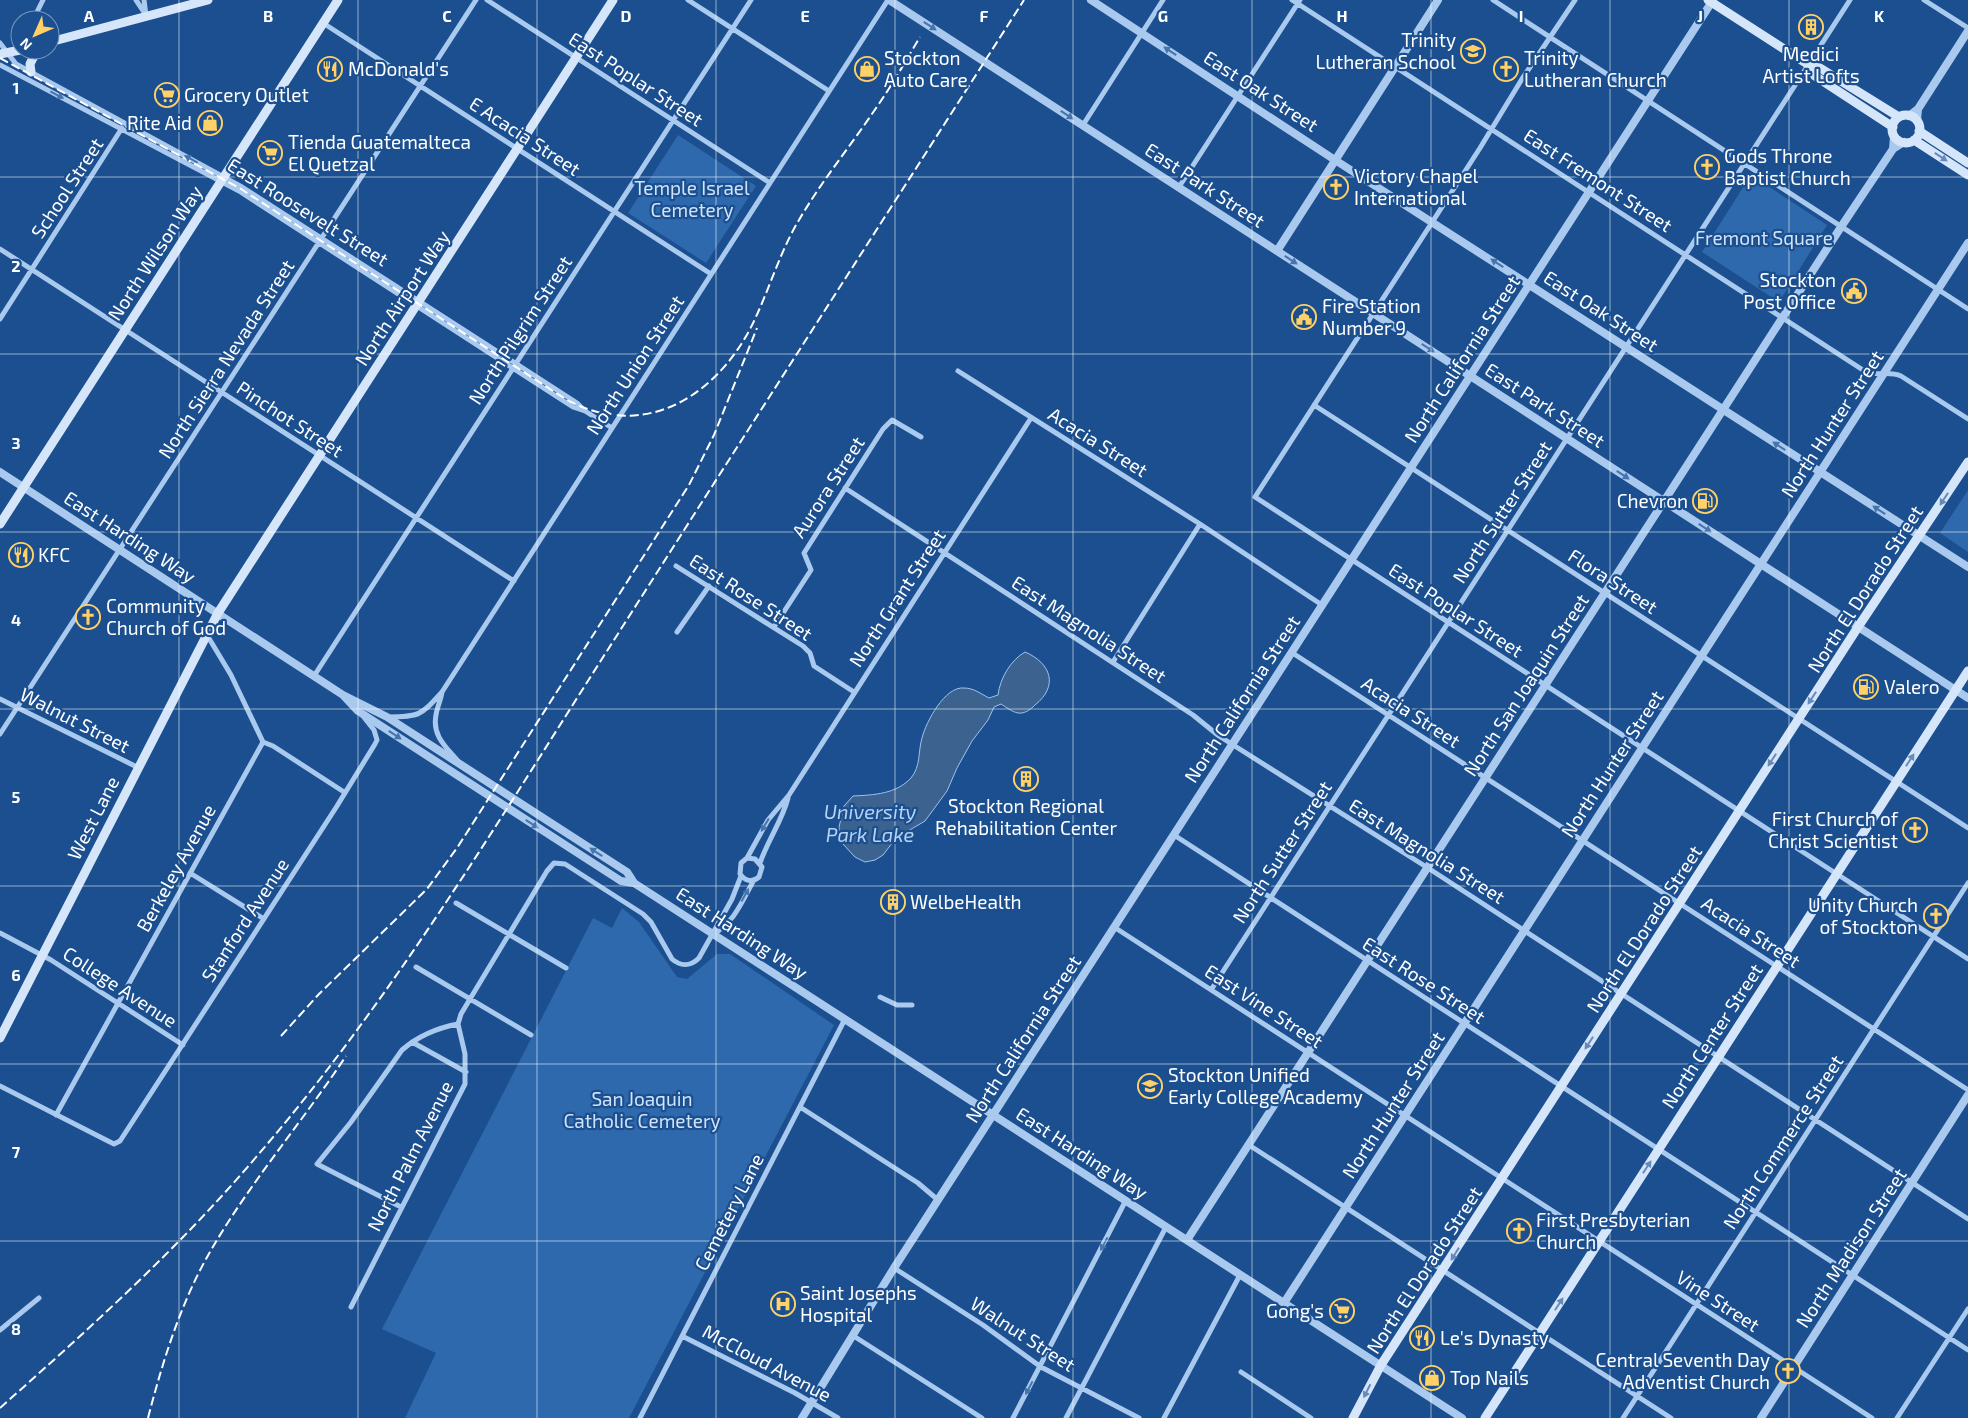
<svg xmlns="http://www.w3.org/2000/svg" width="1968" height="1418" font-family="'Exo 2',sans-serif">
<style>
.green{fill:#2e69ad}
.water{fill:#3c6290;stroke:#9cc4f0}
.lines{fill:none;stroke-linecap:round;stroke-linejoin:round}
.minor{stroke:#a9c9ee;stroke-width:5}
.tertiary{stroke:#a9c9ee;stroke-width:8}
.secondary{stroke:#d6e6fa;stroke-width:9}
.rail{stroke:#fff;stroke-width:2;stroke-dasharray:9 4;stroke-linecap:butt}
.oneway{fill:#4674ac}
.oneway2{fill:#668bba}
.grid{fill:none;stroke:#fff;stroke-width:1;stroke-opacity:0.55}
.labels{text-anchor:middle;stroke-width:4.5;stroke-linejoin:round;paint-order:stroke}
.poi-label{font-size:19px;fill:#fff;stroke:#1b4f8f;text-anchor:start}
.street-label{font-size:19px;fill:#fff;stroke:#1b4f8f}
.park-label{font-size:19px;fill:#cfe3fa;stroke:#1b4f8f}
.water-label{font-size:20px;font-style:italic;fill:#b5d3f5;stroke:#1b4f8f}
.grid-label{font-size:16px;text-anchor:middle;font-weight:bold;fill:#fff;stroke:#1b4f8f;stroke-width:4.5;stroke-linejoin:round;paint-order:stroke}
</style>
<rect width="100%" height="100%" fill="#1b4f8f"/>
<path class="green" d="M 678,135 L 756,186 L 706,263 L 628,213 Z
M 1751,175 L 1827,225 L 1779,302 L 1702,252 Z
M 1968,490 L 1968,552 L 1940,533 Z
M 622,908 L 639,922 L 677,977 L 687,979 L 717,954 L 730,954 L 834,1025 L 629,1418 L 405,1418 L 436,1353 L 382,1329 L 593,918 L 612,928 Z"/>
<path class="water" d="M 1025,652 C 1051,663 1059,686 1035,705 C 1031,709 1025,714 1018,713 C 1012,712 1006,707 1001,704 L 994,707 L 988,720 L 972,741 L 957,768 L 947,791 L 925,821 L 896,838 L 883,855 L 875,860 L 865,862 L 855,857 L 842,843 L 839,827 L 844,806 L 853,796 C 874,795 896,794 911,778 C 921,766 918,751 922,738 C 926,722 945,686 964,688 C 974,688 981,694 989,698 L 998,695 C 1000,678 1011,660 1025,652 Z"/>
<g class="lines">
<path class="minor" d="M 136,0 L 146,15
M 144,0 L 146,15
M 487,0 L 770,183
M 688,0 L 829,91
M 1292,0 L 1866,372 C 1878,376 1890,371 1901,376 L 1968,419
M 1493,0 L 1968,309
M 1575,0 L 1522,79 L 1480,148 L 1255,497 L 1968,959
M 1924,0 L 1968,28
M 33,20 L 43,0
M 323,23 L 711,274
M 0,43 L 16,64 L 242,187 L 577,403 L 584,410
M 0,65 L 239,191 L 573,407 L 585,411 L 612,428
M 1083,125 L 1163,0
M 1179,187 L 1300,0
M 0,249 L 514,581
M 0,319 L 122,128
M 958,371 L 1200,524 L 1322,605
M 1314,405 L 1968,828
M 845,488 L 1193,715 L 1219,736 L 1428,868 L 1968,1219
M 676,566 L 803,646 L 810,653 L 814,666 L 854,692
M 774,627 L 811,570 L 804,553 L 883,429 L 892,420 L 921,437
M 677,632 L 709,586
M 207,635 L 231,675 L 263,742
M 1291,652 L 1968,1090
M 1113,662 L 1200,524
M 314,676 L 751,0
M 442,692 C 441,700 437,707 436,715 C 432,735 445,746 457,760
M 0,699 L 137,767
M 388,717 C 420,717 421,715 442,692 L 888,0
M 0,734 L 476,0
M 263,742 L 273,746 L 344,792
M 1174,835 L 1968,1350
M 747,858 L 755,859 L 762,867 L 759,877 C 752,883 745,881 740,874 L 741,863 L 747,858 L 768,820 L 789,795 L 1031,418
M 760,863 C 768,840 782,821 788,798
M 190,873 L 264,919
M 456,903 L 566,968
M 1114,927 L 1872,1418
M 0,933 L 51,960 L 183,1045
M 713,934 C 735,922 742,901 754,880
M 416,967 L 531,1035
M 1211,990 L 1850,0
M 880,997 L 897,1005 L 912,1005
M 412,1042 L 466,1072
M 0,1086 L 108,1141 L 114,1144 L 120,1141 L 337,806 L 375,744 L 377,740 L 374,730 L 363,716
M 800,1107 L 918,1183 L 938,1200
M 56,1115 L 263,742
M 1249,1145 L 1671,1418
M 401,1207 L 317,1164 L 351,1122 L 402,1050 C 418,1036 437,1028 458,1024
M 894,1268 L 983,1325 L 1041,1367 L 1139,1418
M 351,1307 L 465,1084 L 465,1054 L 458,1024 L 461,1014 L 547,871 L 554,863 L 565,864 L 643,914 L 651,922 L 672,959 C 681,967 691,966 699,958 L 732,899 L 741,876
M 0,1330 L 39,1298
M 852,1335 L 982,1418
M 682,1336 L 795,1393 L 838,1418
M 1241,1372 L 1311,1418
M 640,1418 L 845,1019
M 1013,1418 L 1126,1200
M 1066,1418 L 1166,1227
M 1164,1418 L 1240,1275
M 1623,1418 L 1968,883
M 1897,1418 L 1968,1309"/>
<path class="tertiary" d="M 889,0 L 1968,698
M 1091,0 L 1335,160 L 1968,567
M 1909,116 L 1918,109 L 1968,31
M 1917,121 L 1918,109
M 1893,149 L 1894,136
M 1277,251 L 1438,0
M 0,472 L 343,695 L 358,711 L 621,881 L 634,883
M 343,695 L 387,717 L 627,872 L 634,883 L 713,934 L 1462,1418
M 1187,1240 L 1841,227 L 1893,149 L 1904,142
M 1284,1303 L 1968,243
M 802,1418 L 894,1268 L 1713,0
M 1761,1418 L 1968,1095"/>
<path class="secondary" d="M 1708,0 L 1809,65 L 1820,68 L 1899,117
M 50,42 L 208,0
M 0,54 L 20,50
M 1809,65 L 1815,76 L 1893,127
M 31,72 L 30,64 L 37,50
M1892 129a14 14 0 1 1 28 0a14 14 0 1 1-28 0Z
M 1919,131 L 1968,163
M 1914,140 L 1968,175
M 0,524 L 338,0
M 0,1038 L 218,613 L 613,0
M 1353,1418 L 1381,1365 L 1858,627 L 1968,462
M 1485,1418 L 1968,671"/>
<path class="rail" d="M 0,58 L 241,189 L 567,400 C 642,440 712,399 749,331 C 768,295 778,255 799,220 C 821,182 849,148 874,111 C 891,87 905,62 920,37
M 281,1036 L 319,994 L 427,889 L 457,848 L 689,485 L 714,435 L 757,328
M 0,1408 C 90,1328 179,1248 257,1156 C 391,1001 497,823 607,651 C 745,434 885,217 1024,0
M 148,1418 C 162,1364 179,1308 206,1259 C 246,1187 301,1124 346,1056"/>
</g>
<defs><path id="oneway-solid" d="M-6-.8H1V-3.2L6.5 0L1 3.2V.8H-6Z" transform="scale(1.25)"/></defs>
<g class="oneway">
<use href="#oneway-solid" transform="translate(930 26) rotate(33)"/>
<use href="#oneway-solid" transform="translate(1170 51) rotate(-147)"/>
<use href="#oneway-solid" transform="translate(57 95) rotate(28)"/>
<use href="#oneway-solid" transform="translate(1067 115) rotate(33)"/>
<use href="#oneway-solid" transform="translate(191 159) rotate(-152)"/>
<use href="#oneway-solid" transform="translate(1291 260) rotate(33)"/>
<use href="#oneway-solid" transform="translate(1497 263) rotate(-147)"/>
<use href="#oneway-solid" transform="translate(1428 348) rotate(33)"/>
<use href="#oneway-solid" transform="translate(1779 446) rotate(-147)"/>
<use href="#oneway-solid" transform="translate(1623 475) rotate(33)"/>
<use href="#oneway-solid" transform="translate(1879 510) rotate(-147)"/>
<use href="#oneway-solid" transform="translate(1705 528) rotate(33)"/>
<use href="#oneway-solid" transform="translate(395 735) rotate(33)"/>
<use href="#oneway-solid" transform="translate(532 824) rotate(33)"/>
<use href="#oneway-solid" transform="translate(765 825) rotate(121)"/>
<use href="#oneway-solid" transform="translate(596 852) rotate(-147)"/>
<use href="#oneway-solid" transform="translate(745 895) rotate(-61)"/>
<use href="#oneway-solid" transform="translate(1104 1244) rotate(118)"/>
<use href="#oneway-solid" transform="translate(1029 1388) rotate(118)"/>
</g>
<g class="oneway2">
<use href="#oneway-solid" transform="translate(1941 157) rotate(33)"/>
<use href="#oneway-solid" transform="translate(1944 499) rotate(123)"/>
<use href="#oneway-solid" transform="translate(1812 698) rotate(123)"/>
<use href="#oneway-solid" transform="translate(1772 760) rotate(123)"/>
<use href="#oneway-solid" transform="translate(1910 760) rotate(-57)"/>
<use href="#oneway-solid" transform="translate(1589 1043) rotate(123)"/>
<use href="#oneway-solid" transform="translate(1647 1167) rotate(-57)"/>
<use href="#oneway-solid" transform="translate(1455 1254) rotate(122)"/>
<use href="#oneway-solid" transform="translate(1559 1304) rotate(-57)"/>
<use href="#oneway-solid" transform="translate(1367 1391) rotate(117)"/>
</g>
<path class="grid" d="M 179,0 L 179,1418M 358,0 L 358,1418M 537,0 L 537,1418M 716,0 L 716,1418M 895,0 L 895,1418M 1073,0 L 1073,1418M 1252,0 L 1252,1418M 1431,0 L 1431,1418M 1610,0 L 1610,1418M 1789,0 L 1789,1418M 0,177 L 1968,177M 0,354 L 1968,354M 0,532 L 1968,532M 0,709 L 1968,709M 0,886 L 1968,886M 0,1064 L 1968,1064M 0,1241 L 1968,1241"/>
<defs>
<symbol id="building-ring" viewBox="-11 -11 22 22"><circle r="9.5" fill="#1b4f8f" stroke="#ffd166" stroke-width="1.5"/><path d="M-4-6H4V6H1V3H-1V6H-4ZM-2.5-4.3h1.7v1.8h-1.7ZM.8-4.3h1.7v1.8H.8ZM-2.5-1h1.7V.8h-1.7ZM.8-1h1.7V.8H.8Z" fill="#ffd166"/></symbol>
<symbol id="school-ring" viewBox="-11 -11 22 22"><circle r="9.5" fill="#1b4f8f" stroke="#ffd166" stroke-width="1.5"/><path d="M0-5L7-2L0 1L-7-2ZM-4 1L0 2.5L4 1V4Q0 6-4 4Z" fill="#ffd166"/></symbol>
<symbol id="restaurant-ring" viewBox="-11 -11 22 22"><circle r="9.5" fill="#1b4f8f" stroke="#ffd166" stroke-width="1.5"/><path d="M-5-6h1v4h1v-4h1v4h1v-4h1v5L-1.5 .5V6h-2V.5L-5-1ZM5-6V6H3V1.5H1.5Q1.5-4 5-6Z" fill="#ffd166"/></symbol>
<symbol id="shop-ring" viewBox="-11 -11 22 22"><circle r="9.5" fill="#1b4f8f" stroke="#ffd166" stroke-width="1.5"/><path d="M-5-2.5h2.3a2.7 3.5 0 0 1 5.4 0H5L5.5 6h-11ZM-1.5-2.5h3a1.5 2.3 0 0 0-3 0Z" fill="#ffd166"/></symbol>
<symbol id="church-ring" viewBox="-11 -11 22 22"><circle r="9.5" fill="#1b4f8f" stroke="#ffd166" stroke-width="1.5"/><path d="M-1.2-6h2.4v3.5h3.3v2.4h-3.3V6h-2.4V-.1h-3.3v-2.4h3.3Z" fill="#ffd166"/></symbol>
<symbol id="supermarket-ring" viewBox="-11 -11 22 22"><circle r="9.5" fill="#1b4f8f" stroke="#ffd166" stroke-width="1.5"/><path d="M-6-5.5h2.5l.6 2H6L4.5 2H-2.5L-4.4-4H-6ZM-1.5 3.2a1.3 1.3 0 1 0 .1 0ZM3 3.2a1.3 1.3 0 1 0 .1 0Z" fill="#ffd166"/></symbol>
<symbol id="civic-ring" viewBox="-11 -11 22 22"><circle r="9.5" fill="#1b4f8f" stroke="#ffd166" stroke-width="1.5"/><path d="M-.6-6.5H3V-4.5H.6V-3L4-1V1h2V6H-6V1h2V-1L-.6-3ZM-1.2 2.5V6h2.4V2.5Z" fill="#ffd166"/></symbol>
<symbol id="fuel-ring" viewBox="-11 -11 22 22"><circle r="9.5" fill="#1b4f8f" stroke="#ffd166" stroke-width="1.5"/><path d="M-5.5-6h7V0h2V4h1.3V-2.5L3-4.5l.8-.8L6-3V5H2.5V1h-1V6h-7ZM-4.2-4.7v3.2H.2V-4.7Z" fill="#ffd166"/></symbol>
<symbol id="hospital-ring" viewBox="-11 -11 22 22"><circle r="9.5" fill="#1b4f8f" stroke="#ffd166" stroke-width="1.5"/><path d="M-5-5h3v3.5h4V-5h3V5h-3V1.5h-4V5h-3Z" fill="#ffd166"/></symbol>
</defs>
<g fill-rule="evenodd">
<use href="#building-ring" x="1797" y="13" width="28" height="28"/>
<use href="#school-ring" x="1459" y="37" width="28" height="28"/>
<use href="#restaurant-ring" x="316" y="55" width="28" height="28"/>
<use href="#shop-ring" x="853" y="55" width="28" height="28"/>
<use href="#church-ring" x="1492" y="55" width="28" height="28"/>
<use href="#supermarket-ring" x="153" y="81" width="28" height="28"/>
<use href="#shop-ring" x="196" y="109" width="28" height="28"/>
<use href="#supermarket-ring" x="256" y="139" width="28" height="28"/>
<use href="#church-ring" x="1693" y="153" width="28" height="28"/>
<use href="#church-ring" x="1322" y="173" width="28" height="28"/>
<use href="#civic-ring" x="1840" y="277" width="28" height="28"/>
<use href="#civic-ring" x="1290" y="303" width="28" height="28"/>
<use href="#fuel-ring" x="1691" y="487" width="28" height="28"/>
<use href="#restaurant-ring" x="7" y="541" width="28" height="28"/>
<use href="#church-ring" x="74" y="603" width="28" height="28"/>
<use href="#fuel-ring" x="1852" y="673" width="28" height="28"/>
<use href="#building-ring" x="1012" y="765" width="28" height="28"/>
<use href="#church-ring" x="1901" y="816" width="28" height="28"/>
<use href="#building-ring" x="879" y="888" width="28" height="28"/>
<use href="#church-ring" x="1922" y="902" width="28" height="28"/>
<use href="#school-ring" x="1136" y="1072" width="28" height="28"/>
<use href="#church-ring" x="1505" y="1217" width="28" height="28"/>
<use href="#hospital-ring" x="769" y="1290" width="28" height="28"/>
<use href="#supermarket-ring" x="1328" y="1297" width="28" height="28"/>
<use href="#restaurant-ring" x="1408" y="1324" width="28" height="28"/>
<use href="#church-ring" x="1774" y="1357" width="28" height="28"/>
<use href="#shop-ring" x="1418" y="1364" width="28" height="28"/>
</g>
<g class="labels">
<g class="poi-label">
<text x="1456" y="47" text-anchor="end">Trinity<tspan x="1456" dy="22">Lutheran School</tspan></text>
<text x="1811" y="61" text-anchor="middle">Medici<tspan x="1811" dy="22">Artist Lofts</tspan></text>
<text x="884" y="65">Stockton<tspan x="884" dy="22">Auto Care</tspan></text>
<text x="1524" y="65">Trinity<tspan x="1524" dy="22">Lutheran Church</tspan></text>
<text x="348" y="76">McDonald's</text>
<text x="184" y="102">Grocery Outlet</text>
<text x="192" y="130" text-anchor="end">Rite Aid</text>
<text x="288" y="149">Tienda Guatemalteca<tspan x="288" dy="22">El Quetzal</tspan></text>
<text x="1724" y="163">Gods Throne<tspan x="1724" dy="22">Baptist Church</tspan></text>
<text x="1354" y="183">Victory Chapel<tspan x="1354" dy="22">International</tspan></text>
<text x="1836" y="287" text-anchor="end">Stockton<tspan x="1836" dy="22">Post Office</tspan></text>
<text x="1322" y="313">Fire Station<tspan x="1322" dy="22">Number 9</tspan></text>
<text x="1688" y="508" text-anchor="end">Chevron</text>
<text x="38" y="562">KFC</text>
<text x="106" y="613">Community<tspan x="106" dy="22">Church of God</tspan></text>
<text x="1884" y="694">Valero</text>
<text x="1026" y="813" text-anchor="middle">Stockton Regional<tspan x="1026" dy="22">Rehabilitation Center</tspan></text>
<text x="1898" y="826" text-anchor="end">First Church of<tspan x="1898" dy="22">Christ Scientist</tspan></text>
<text x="910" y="909">WelbeHealth</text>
<text x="1918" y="912" text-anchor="end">Unity Church<tspan x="1918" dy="22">of Stockton</tspan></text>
<text x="1168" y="1082">Stockton Unified<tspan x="1168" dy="22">Early College Academy</tspan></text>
<text x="1536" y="1227">First Presbyterian<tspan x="1536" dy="22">Church</tspan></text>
<text x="800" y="1300">Saint Josephs<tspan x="800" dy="22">Hospital</tspan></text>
<text x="1324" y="1318" text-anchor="end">Gong's</text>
<text x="1440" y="1345">Le's Dynasty</text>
<text x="1770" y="1367" text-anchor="end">Central Seventh Day<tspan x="1770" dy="22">Adventist Church</tspan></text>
<text x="1450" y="1385">Top Nails</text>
</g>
<g class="street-label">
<text transform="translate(636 79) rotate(33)" y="7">East Poplar Street</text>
<text transform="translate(1261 91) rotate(33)" y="7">East Oak Street</text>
<text transform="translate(525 136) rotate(33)" y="7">E Acacia Street</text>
<text transform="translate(1598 180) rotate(33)" y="7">East Fremont Street</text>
<text transform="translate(1205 185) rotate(33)" y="7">East Park Street</text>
<text transform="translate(67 188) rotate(-57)" y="7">School Street</text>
<text transform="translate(308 212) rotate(32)" y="7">East Roosevelt Street</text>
<text transform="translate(155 253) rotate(-57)" y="7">North Wilson Way</text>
<text transform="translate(402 298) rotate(-57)" y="7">North Airport Way</text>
<text transform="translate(1601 311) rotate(33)" y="7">East Oak Street</text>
<text transform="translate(520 330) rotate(-57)" y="7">North Pilgrim Street</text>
<text transform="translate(226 359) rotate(-57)" y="7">North Sierra Nevada Street</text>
<text transform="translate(1462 359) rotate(-57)" y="7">North California Street</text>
<text transform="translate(635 365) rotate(-57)" y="7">North Union Street</text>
<text transform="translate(1545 405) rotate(33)" y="7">East Park Street</text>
<text transform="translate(290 419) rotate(33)" y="7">Pinchot Street</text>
<text transform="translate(1832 424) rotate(-57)" y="7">North Hunter Street</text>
<text transform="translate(1098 442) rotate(32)" y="7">Acacia Street</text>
<text transform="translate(828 487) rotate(-57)" y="7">Aurora Street</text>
<text transform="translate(1502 512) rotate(-57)" y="7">North Sutter Street</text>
<text transform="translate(130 537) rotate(33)" y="7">East Harding Way</text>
<text transform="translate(1613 581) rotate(33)" y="7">Flora Street</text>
<text transform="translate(1865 589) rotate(-57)" y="7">North El Dorado Street</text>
<text transform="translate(751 597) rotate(33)" y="7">East Rose Street</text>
<text transform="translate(897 598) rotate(-57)" y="7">North Grant Street</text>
<text transform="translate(1456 610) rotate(33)" y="7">East Poplar Street</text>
<text transform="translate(1089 629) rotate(33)" y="7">East Magnolia Street</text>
<text transform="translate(1526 685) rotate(-57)" y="7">North San Joaquin Street</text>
<text transform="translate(1242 699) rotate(-57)" y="7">North California Street</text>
<text transform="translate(1411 712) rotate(33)" y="7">Acacia Street</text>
<text transform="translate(75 720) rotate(27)" y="7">Walnut Street</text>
<text transform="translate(1612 764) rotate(-57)" y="7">North Hunter Street</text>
<text transform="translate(93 818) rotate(-63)" y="7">West Lane</text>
<text transform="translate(1427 851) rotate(32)" y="7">East Magnolia Street</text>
<text transform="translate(1282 852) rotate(-57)" y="7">North Sutter Street</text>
<text transform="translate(176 868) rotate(-61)" y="7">Berkeley Avenue</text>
<text transform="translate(245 920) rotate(-57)" y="7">Stanford Avenue</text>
<text transform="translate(1644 929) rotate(-57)" y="7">North El Dorado Street</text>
<text transform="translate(1751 932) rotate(33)" y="7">Acacia Street</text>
<text transform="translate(742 933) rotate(33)" y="7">East Harding Way</text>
<text transform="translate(1424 980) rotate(33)" y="7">East Rose Street</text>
<text transform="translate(120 987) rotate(33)" y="7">College Avenue</text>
<text transform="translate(1264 1006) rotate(33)" y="7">East Vine Street</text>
<text transform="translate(1712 1036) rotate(-57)" y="7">North Center Street</text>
<text transform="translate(1023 1039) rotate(-57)" y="7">North California Street</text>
<text transform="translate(1393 1105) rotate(-57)" y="7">North Hunter Street</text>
<text transform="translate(1783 1142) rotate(-57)" y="7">North Commerce Street</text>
<text transform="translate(1082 1153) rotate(33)" y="7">East Harding Way</text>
<text transform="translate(410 1156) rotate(-63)" y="7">North Palm Avenue</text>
<text transform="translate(729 1212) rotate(-63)" y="7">Cemetery Lane</text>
<text transform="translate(1851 1248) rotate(-57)" y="7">North Madison Street</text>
<text transform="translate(1424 1270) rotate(-57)" y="7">North El Dorado Street</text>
<text transform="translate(1718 1301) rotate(33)" y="7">Vine Street</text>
<text transform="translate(1023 1334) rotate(33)" y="7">Walnut Street</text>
<text transform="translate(767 1363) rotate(28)" y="7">McCloud Avenue</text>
</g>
<g class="park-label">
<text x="692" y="195">Temple Israel<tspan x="692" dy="22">Cemetery</tspan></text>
<text x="1764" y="245">Fremont Square</text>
<text x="642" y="1106">San Joaquin<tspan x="642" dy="22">Catholic Cemetery</tspan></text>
</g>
<g class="water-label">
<text x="870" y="819">University<tspan x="870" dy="23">Park Lake</tspan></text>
</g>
</g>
<g class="grid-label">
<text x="89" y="22">A</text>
<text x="268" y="22">B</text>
<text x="447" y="22">C</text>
<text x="626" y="22">D</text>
<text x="805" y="22">E</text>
<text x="984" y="22">F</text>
<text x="1163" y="22">G</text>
<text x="1342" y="22">H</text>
<text x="1521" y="22">I</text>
<text x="1700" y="22">J</text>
<text x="1879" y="22">K</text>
<text x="16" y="94">1</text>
<text x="16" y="272">2</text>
<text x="16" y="449">3</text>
<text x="16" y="626">4</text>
<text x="16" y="803">5</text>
<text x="16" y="981">6</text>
<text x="16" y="1158">7</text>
<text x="16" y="1335">8</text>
</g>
<g transform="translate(35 35) rotate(225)"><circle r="24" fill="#1b4f8f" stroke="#7695bc"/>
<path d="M0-4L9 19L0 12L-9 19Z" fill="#ffd166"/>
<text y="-8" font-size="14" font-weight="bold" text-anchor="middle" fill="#ffffff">N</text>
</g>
</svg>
